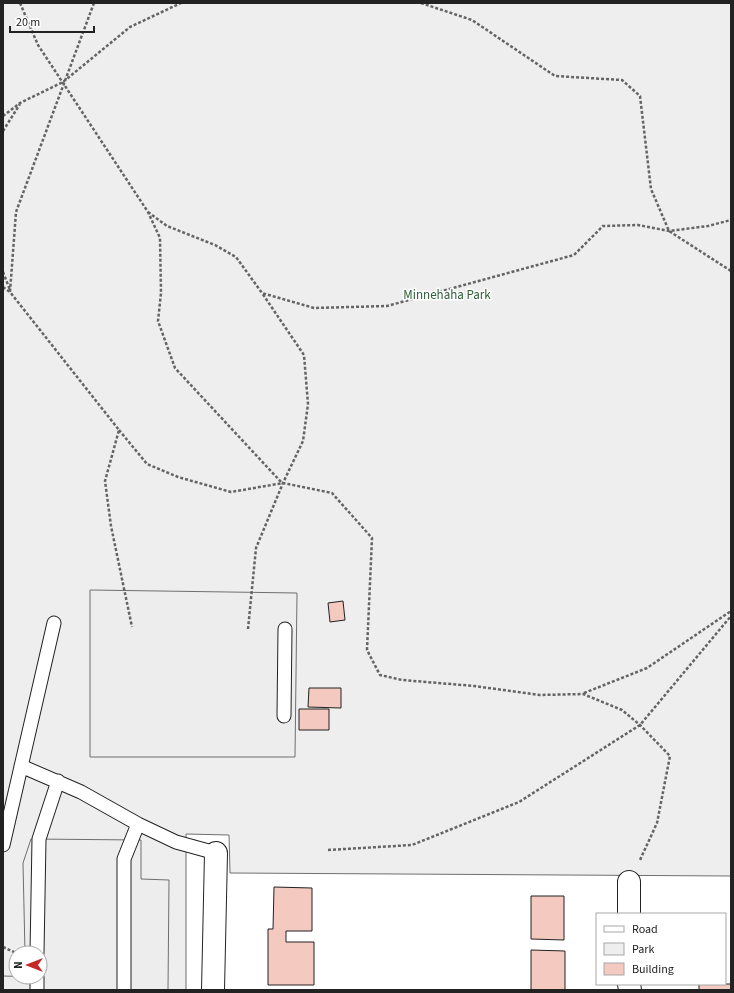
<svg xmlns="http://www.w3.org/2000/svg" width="734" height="993" font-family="'Source Sans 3',sans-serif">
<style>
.green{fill:#eee;stroke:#6f6f6f;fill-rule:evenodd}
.parking{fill:#ededed;stroke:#6f6f6f}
.building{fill:#f3c9c0;stroke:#222}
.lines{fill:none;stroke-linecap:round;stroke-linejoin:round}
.lane-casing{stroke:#222;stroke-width:15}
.street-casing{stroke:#222;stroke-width:24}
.path{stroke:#646464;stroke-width:2.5;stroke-dasharray:3 2;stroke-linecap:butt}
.lane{stroke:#fff;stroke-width:13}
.street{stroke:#fff;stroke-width:22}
.labels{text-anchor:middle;stroke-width:3;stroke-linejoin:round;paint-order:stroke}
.park-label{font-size:13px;fill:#2f5e38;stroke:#fff}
</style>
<rect width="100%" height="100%" fill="#fff"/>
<path class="green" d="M 3,3 L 731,3 L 731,876 L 230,873 L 229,835 L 186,834 L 186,990 L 3,990 ZM 16,953 L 40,953 L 40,977 L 16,977 Z"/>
<path class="parking" d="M 90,590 L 297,593 L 295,757 L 90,757 Z
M 31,839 L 141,840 L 141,879 L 169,880 L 168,990 L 3,990 L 3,976 L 40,977 L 40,953 L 25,953 L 23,863 Z"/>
<path class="building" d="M 343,601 L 345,620 L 330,622 L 328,603 Z
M 309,688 L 341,688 L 341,708 L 308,707 Z
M 299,709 L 329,709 L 329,730 L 299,730 Z
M 274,887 L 312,888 L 312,931 L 286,931 L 286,942 L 314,942 L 314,985 L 268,985 L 268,929 L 273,929 Z
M 531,896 L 564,896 L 564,940 L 531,939 Z
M 531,950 L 565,951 L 565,990 L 531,990 Z
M 699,984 L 731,984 L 731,990 L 699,990 Z"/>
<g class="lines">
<defs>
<path id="lane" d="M 284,716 L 285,629
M 21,766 L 81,792 L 138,824 L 176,842 L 216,853
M 3,845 L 54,623
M 37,953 L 39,839 L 58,781
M 37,990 L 37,977
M 124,990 L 124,859 L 138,824"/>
<path id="street" d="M 629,882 L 629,914
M 629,984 L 630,990
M 213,990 L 216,853"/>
</defs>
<use href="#lane" class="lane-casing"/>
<use href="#street" class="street-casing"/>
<path class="path" d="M 20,3 L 38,45 L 148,212 L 160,238 L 161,293 L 158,321 L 175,368 L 282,483
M 94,3 L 16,212 L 10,292 L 119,430 L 105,481 L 111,526 L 132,627
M 421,3 L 472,20 L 555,76 L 622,80 L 640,96 L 651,189 L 669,231 L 731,271
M 3,116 L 20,103 L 63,82 L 130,27 L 181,3
M 3,131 L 20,104
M 148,212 L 167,226 L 215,245 L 236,257 L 262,293 L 314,308 L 387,306 L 574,255 L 603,226 L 638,225 L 669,231 L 708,226 L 731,220
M 3,272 L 10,290
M 3,287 L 10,292
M 119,430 L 147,464 L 178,477 L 231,492 L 283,483 L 332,493 L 372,538 L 367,650 L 380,675 L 402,680 L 474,686 L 540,695 L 583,694 L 622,710 L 640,725 L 670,756 L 657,823 L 640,860
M 248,629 L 256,548 L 283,483 L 303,441 L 308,404 L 304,355 L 262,293
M 584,693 L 647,668 L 731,611
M 328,850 L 412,845 L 519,802 L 640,725 L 731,616
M 3,947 L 16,953"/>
<use href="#lane" class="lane"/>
<use href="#street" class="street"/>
</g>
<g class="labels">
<g class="park-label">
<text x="447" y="299">Minnehaha Park</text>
</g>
</g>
<rect width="734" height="993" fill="none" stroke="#222222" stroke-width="8"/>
<rect x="596" y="913" width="130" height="72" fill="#ffffff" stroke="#a7a7a7"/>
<rect x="604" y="926" width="20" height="6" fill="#ffffff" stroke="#a7a7a7"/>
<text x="632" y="933" font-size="12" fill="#222222">Road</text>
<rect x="604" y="943" width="20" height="12" fill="#eeeeee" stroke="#a7a7a7"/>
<text x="632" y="953" font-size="12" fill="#222222">Park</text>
<rect x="604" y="963" width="20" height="12" fill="#f3c9c0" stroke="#a7a7a7"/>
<text x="632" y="973" font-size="12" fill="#222222">Building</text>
<g transform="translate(28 965) rotate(270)"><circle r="19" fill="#ffffff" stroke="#a7a7a7"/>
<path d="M0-3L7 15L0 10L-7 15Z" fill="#c62828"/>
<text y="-6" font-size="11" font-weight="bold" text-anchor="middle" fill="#222222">N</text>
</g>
<path d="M10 26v6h84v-6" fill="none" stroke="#222222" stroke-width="2"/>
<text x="16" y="26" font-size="12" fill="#222222" stroke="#ffffff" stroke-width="3" paint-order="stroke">20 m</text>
</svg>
